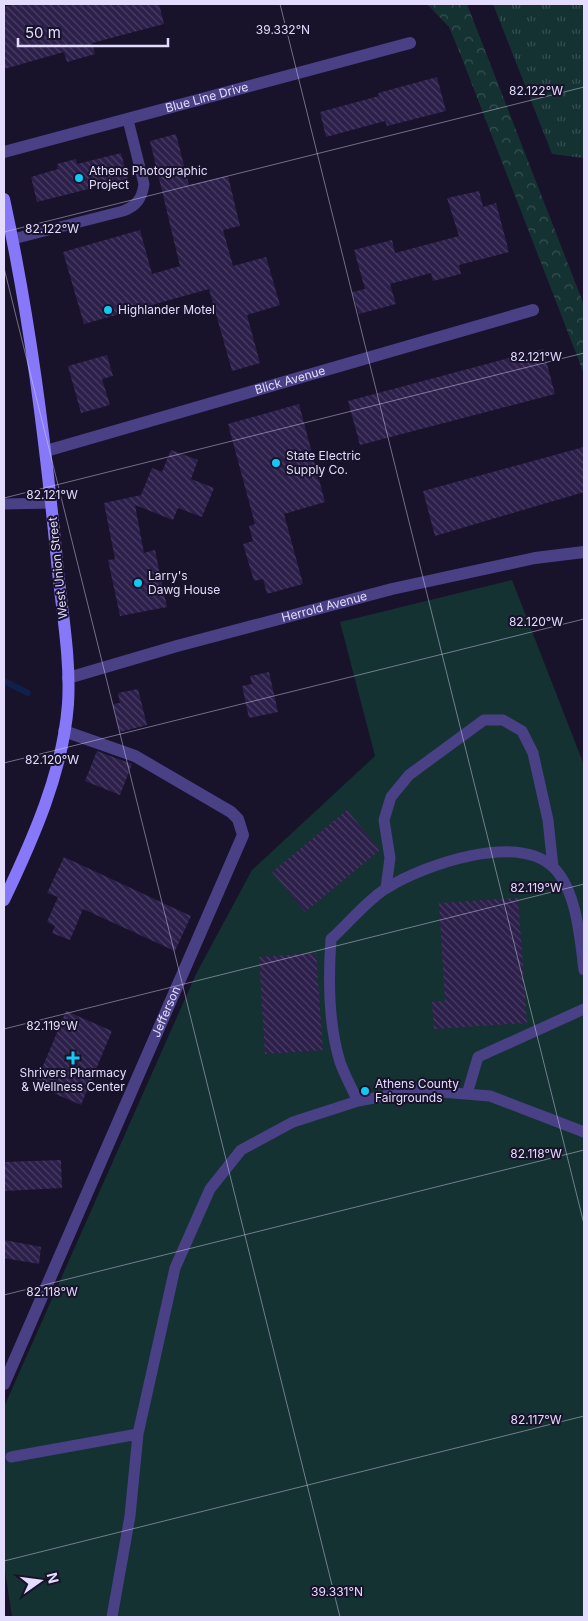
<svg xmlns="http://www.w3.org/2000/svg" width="588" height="1621" font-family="Inter,sans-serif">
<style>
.grass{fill:url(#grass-tufts)}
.forest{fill:url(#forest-crowns)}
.garden{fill:#153233}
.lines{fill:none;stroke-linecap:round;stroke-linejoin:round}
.stream{stroke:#10204b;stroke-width:6}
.building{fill:url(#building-back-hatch)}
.service{stroke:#494086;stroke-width:11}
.minor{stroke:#494086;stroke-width:12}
.secondary{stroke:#8778f9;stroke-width:12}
.ticks{fill:none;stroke:#e3dcfd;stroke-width:1;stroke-opacity:0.45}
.poi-dot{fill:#12c8f4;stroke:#18122a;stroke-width:2}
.labels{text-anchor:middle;stroke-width:4;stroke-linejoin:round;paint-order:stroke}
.street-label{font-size:12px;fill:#e3dcfd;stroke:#18122a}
.poi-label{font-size:12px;fill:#e3dcfd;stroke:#18122a;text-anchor:start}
.ticks-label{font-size:12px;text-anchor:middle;fill:#e3dcfd;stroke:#18122a;stroke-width:4;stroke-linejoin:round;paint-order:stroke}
</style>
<defs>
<pattern id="grass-tufts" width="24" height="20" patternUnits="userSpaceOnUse" patternTransform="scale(1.25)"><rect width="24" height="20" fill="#153233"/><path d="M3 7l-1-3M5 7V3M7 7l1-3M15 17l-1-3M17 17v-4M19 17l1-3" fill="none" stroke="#374f51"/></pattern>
<pattern id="forest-crowns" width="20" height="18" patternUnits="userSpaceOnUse" patternTransform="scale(1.25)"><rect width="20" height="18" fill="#153233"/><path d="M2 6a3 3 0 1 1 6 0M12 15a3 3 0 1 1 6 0" fill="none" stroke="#374f51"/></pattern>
<pattern id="building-back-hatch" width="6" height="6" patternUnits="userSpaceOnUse" patternTransform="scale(1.25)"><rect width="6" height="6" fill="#2c1f4a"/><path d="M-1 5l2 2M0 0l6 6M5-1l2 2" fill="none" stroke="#4a3f65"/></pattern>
</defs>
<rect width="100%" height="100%" fill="#18122a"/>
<path class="grass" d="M 493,4 L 584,4 L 584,158 L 552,154 Z"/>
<path class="forest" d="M 427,4 L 467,4 L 584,305 L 584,374 L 461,56 L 449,27 Z"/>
<path class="garden" d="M 512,580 L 584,765 L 584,1617 L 12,1617 L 4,1564 L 4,1407 L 196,974 L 252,870 L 375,756 L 340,622 Z"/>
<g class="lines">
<path class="stream" d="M 4,681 L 28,693"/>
</g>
<path class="building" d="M 15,4 L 159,4 L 164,24 L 92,43 L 95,54 L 67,62 L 64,52 L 4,69 L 4,7 Z
M 437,77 L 446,111 L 387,126 L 385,121 L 326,137 L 320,112 L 379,96 L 378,93 Z
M 176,134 L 189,185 L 228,176 L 240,226 L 223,230 L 233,266 L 266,257 L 280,305 L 247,315 L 260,363 L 232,371 L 209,289 L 84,324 L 63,252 L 140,230 L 152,274 L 180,266 L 150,141 Z
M 121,153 L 128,179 L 37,202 L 31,177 L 58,169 L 57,164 L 76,159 L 77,164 Z
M 479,191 L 483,207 L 496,203 L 509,252 L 459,265 L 461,274 L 433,281 L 431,273 L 390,284 L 396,304 L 359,314 L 352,292 L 365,289 L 354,250 L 392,240 L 395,253 L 459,236 L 447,198 Z
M 543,349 L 555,394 L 360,445 L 348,401 Z
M 107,355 L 113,376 L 102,379 L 110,405 L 81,413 L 68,366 Z
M 299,404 L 325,502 L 284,514 L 303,584 L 267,594 L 263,579 L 254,581 L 243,544 L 253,541 L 249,526 L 255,524 L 228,424 Z
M 584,447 L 584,492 L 435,536 L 423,491 Z
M 171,450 L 198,460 L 191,479 L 214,488 L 202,517 L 178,508 L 173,520 L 135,505 L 144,553 L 155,550 L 167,607 L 120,616 L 108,560 L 115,559 L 104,503 L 141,495 L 152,468 L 162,472 Z
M 269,672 L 278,712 L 249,718 L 242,686 L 252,684 L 250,676 Z
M 138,689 L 147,725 L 120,732 L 113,704 L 120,703 L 118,693 Z
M 97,751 L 132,764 L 120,795 L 85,781 Z
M 347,810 L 380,850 L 305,912 L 272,872 Z
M 64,857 L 191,916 L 175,951 L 83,909 L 70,940 L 52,933 L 55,926 L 47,922 L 58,897 L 47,893 Z
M 518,898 L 527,1023 L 434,1029 L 432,1002 L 445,1001 L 439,903 Z
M 316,953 L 323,1050 L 265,1054 L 259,957 Z
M 66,1011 L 112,1031 L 81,1105 L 35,1085 Z
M 61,1160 L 62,1188 L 4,1191 L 4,1162 Z
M 4,1240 L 41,1247 L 39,1264 L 4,1258 Z"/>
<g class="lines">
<path class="service" d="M 13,239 L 123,211 C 137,206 142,198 144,184 L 128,120
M 4,504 L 51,503
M 386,888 L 390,858 L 384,820 L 391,797 L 409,775 L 484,720 L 503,720 L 522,731 L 533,753 L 548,820 L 553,867
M 467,1094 L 478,1057 L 584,1009
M 358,1101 C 352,1089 345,1076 340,1062 C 328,1023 328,980 331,939 C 347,925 369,898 387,888 C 424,865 519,831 555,869 C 577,893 580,939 584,970
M 11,1457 L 138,1434
M 112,1617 L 130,1516 L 138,1434 L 175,1268 L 210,1189 L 241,1150 L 293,1122 L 358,1101 L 416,1090 L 490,1096 L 584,1132"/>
<g class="minor">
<path id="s1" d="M 4,152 L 410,43"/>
<path id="s2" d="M 46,451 L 533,310"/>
<path id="s3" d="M 68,678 L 177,646 L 392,589 L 535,558 L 584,552"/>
<path id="s4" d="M 4,1384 L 243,835 L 238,819 L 231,812 L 135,756 L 64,731"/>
</g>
<path class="secondary" d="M 4,199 C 30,318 45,439 57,561 C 61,607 71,657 68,704 C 63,772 33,839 4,900"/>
</g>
<path class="ticks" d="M 280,4 L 584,1224M 4,232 L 584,87M 4,268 L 340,1617M 4,498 L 584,353M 4,763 L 584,619M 4,1029 L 584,884M 4,1295 L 584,1150M 4,1561 L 584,1416"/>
<g class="poi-dot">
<circle cx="79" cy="178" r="5"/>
<circle cx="108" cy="310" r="5"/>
<circle cx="276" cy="463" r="5"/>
<circle cx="138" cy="583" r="5"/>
<path d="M70.5 1050.5h5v5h5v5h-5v5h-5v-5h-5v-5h5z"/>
<circle cx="365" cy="1091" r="5"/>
</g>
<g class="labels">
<g class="street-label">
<text dy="4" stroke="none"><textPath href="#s1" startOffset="210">Blue Line Drive</textPath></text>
<text dy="4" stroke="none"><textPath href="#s2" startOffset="254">Blick Avenue</textPath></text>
<text transform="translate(58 568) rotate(-96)" y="4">West Union Street</text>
<text dy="4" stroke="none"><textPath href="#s3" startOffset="266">Herrold Avenue</textPath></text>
<text dy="4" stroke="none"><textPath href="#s4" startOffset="406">Jefferson</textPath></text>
</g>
<g class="poi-label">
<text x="89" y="175">Athens Photographic<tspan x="89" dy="14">Project</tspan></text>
<text x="118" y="314">Highlander Motel</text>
<text x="286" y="460">State Electric<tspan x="286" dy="14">Supply Co.</tspan></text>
<text x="148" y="580">Larry's<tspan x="148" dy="14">Dawg House</tspan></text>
<text x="73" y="1077" text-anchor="middle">Shrivers Pharmacy<tspan x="73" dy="14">&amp; Wellness Center</tspan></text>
<text x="375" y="1088">Athens County<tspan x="375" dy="14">Fairgrounds</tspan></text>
</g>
</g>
<g class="ticks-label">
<text x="283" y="34">39.332°N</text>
<text x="536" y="95">82.122°W</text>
<text x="52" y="233">82.122°W</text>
<text x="536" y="361">82.121°W</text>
<text x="52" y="499">82.121°W</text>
<text x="536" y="626">82.120°W</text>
<text x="52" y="764">82.120°W</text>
<text x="536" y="892">82.119°W</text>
<text x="52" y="1030">82.119°W</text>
<text x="536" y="1158">82.118°W</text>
<text x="52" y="1296">82.118°W</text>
<text x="536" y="1424">82.117°W</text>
<text x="337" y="1596">39.331°N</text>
</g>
<rect width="588" height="1621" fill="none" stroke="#e3dcfd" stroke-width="10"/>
<g transform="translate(40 1581) rotate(76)" stroke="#18122a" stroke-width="4" paint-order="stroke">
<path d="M0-4L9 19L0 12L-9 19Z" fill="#e3dcfd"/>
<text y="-8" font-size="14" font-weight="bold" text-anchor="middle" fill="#e3dcfd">N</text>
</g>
<path d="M18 38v8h150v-8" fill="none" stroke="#e3dcfd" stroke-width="2.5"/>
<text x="25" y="38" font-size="15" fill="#e3dcfd" stroke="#18122a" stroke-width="4" paint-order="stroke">50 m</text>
</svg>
